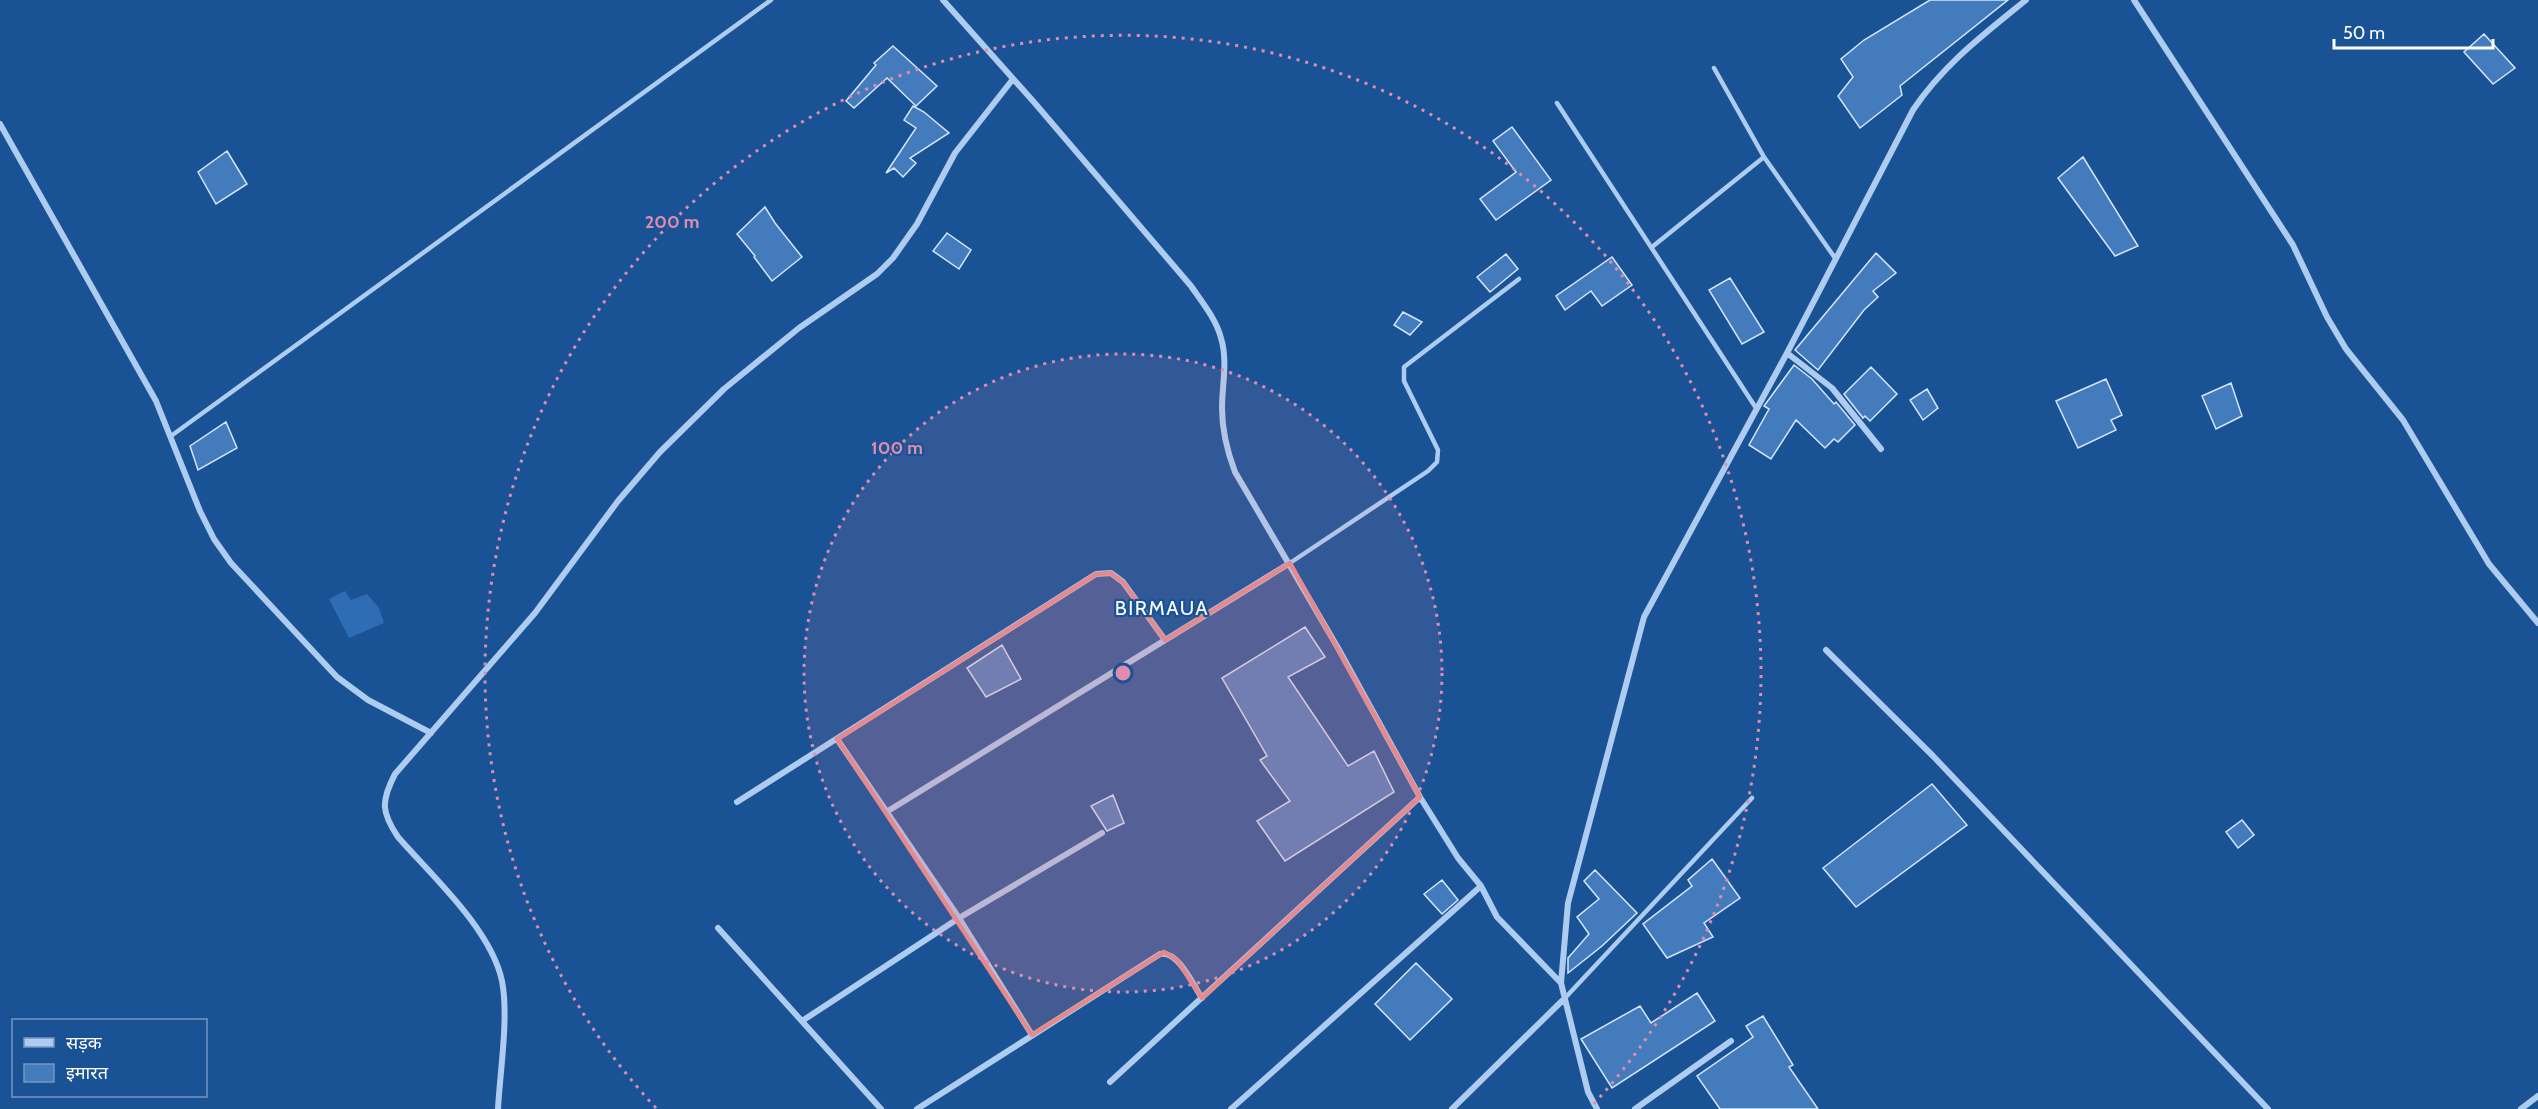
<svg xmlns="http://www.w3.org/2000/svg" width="2538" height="1109" font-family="Cabin,'Noto Sans Devanagari',sans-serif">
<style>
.green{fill:#2e6cb4}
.building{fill:#437bbd;stroke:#d4e6fb;stroke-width:1.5}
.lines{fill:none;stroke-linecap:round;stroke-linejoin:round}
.service{stroke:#adccf0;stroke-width:4.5}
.minor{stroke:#adccf0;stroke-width:6}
.marked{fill:#e88989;fill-opacity:0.2;stroke:#e88989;stroke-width:4.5;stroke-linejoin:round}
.ring{fill:none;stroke:#e08cad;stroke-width:3;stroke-dasharray:3 6}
.labels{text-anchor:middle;stroke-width:4.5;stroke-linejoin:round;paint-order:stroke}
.quarter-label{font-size:20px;letter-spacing:1.5px;fill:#fff;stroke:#1a5296}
.centre{fill:#e08cad;stroke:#1a5296;stroke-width:3}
.ring-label{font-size:18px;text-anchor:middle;font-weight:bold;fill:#e08cad;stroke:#1a5296;stroke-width:4.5;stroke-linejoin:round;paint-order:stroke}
</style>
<rect width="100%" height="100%" fill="#1a5296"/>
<path class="green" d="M 345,591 L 351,600 L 367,594 L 379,608 L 384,623 L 349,638 L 329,599 Z"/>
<path class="building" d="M 1930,0 L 2008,0 L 1900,86 L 1902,95 L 1860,128 L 1838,96 L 1853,77 L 1841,59 L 1864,40 Z
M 2484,34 L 2515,68 L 2493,84 L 2464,52 Z
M 893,46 L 937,86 L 916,106 L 887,78 L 854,108 L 846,101 L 876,65 L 874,63 Z
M 913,106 L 924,112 L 949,133 L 910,158 L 916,163 L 903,177 L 894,168 L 886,173 L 916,128 L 904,120 Z
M 1512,127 L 1551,180 L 1496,220 L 1480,199 L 1516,172 L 1493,141 Z
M 227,151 L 247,184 L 216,204 L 198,172 Z
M 2083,157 L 2138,246 L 2115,256 L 2058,178 Z
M 765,207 L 775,223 L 802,257 L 772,281 L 754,257 L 755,256 L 737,234 Z
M 947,233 L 971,250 L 959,269 L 933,251 Z
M 1876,253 L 1896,273 L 1873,291 L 1878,297 L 1864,310 L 1818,370 L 1795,350 Z
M 1506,254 L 1518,269 L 1490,292 L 1477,277 Z
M 1612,257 L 1632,285 L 1602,306 L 1591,291 L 1565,310 L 1556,296 Z
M 1730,278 L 1764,332 L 1742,344 L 1709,290 Z
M 1403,312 L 1422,322 L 1410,335 L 1394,325 Z
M 1794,365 L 1812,379 L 1834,404 L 1836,402 L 1855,425 L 1838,442 L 1834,439 L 1825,448 L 1796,420 L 1771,459 L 1749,445 L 1769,409 L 1764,406 Z
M 1871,367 L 1897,394 L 1870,421 L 1865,416 L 1863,418 L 1844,394 Z
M 2106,379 L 2122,415 L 2111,420 L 2116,430 L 2078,448 L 2056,401 Z
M 2231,383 L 2242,416 L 2216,429 L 2202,396 Z
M 1927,389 L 1938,408 L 1923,420 L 1910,400 Z
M 226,422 L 237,448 L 198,470 L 190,446 Z
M 1305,627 L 1325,657 L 1288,677 L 1348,766 L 1374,751 L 1394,792 L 1285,861 L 1257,821 L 1290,801 L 1260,760 L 1267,756 L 1222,678 Z
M 1002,645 L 1021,679 L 986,697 L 967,668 Z
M 1932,784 L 1967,825 L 1856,907 L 1823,868 Z
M 1113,795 L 1124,823 L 1107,831 L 1091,806 Z
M 2242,820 L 2254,835 L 2238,848 L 2226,832 Z
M 1712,859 L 1740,898 L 1704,923 L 1713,937 L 1667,958 L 1643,924 L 1692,886 L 1688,880 Z
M 1595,870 L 1637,913 L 1602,946 L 1568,973 L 1568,958 L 1589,934 L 1577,917 L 1599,899 L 1584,881 Z
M 1442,880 L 1458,900 L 1442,914 L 1424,894 Z
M 1416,963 L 1452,999 L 1410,1040 L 1375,1004 Z
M 1697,993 L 1715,1021 L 1612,1088 L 1581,1039 L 1640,1006 L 1651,1023 Z
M 1763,1016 L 1793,1065 L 1789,1067 L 1818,1109 L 1720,1109 L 1697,1076 L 1753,1037 L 1746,1026 Z"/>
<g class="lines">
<path class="service" d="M 1714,68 L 1764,157 L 1835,258
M 1557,103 L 1756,408
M 1652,247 L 1764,157
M 171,436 L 771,0
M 1290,563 L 1428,471 L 1437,462 L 1438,450 L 1404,381 L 1404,367 L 1519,279
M 1565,998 L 1752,798"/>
<path class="minor" d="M 943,0 L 1033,101 L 1191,286 C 1202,302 1216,319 1221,338 C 1228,361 1222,385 1222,408 C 1222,432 1227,451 1235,472 L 1338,648 L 1420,797 L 1458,858 L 1481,886 L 1497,917 L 1561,983
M 2134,0 L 2293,245 L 2327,317 L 2346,349 L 2403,420 L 2489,564 L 2538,623
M 0,124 L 156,401 L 200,511 L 214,539 L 231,563 L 337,677 L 368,700 L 431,733
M 1787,353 L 1832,388 L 1881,449
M 1826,650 L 1933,756 L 2268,1109
M 837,739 L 959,918 L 1032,1035
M 737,802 L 1096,574 L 1111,573 L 1123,582 L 1165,640
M 888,811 L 1290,563
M 718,928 L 881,1109
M 802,1021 L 959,918 L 1102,833
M 1110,1082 L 1420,797
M 498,1109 C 500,1071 509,1017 502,981 C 491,929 432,876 398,837 C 381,812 381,801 395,774 L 535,613 L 618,501 L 660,452 L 724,389 L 799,328 L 877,274 L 893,258 L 917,224 L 955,153 L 1013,79
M 917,1109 L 1160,954 C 1178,950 1193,985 1202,998
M 1231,1109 L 1481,886
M 1452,1109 L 1565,998
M 1597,1109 L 1588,1092 L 1561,983 L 1568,903 L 1644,617 L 1787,353 L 1913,110 C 1944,64 1983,35 2026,0
M 1635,1109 L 1731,1041
M 2521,1109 L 2538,1096"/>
</g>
<path class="marked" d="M 1290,563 L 1420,797 L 1202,998 L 1177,960 L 1164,952 L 1032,1035 L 837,739 L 1096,574 L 1111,573 L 1123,582 L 1165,640 Z"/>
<circle cx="1123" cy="673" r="319" fill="#e08cad" fill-opacity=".12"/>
<g class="ring">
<circle cx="1123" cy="673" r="319"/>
<path d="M656 1108A638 638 0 1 1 1590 1108"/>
</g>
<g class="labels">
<g class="quarter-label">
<text x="1162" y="615">BIRMAUA</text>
</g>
</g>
<circle cx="1123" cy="673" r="9" class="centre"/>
<g class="ring-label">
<text x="672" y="228">200 m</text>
<text x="897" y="454">100 m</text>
</g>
<rect x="12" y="1019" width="195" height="78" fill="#1a5296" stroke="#7697c0" stroke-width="1.5"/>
<rect x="24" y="1038" width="30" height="9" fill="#adccf0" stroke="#7697c0" stroke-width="1.5"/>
<text x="66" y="1049" font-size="18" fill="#ffffff">सड़क</text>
<rect x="24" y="1064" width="30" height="18" fill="#437bbd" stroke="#7697c0" stroke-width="1.5"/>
<text x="66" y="1079" font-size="18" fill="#ffffff">इमारत</text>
<path d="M2334 39v9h159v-9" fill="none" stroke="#ffffff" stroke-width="3"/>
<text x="2343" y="39" font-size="18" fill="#ffffff" stroke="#1a5296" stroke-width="4.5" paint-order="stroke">50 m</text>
</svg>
